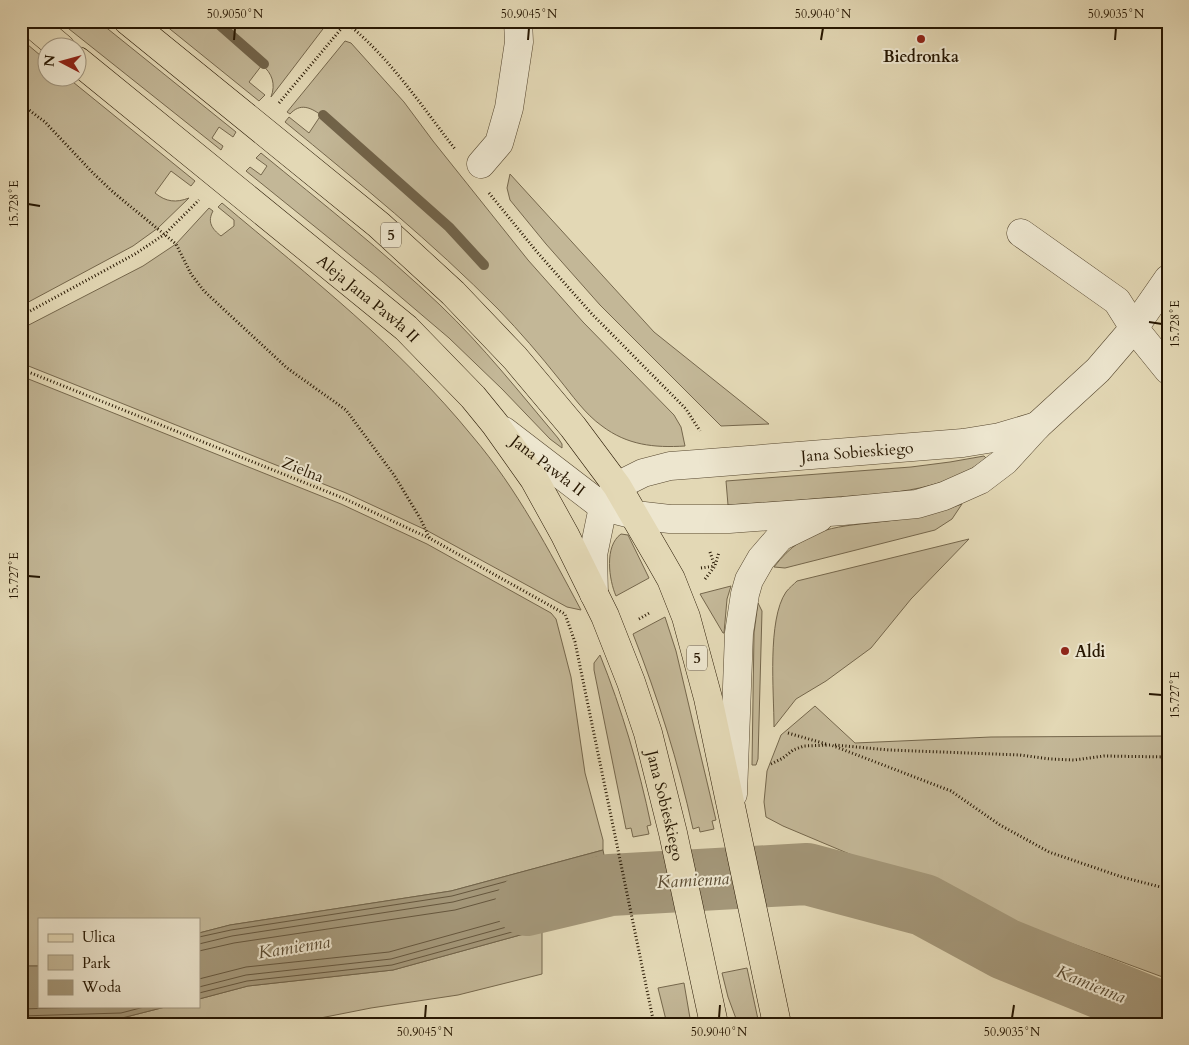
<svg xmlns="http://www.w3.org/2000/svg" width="1189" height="1045" font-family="Cardo,serif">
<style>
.green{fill:#c3b797;stroke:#75674c}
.water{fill:#a39678;stroke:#716349}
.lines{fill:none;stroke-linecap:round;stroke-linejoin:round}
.shore{stroke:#65563d;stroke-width:1}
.stream{stroke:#716349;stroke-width:10}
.river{stroke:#a39678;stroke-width:62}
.minor-casing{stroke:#56472f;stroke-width:29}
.major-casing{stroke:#271702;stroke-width:29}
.path{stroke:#271702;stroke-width:3;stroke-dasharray:1 2.5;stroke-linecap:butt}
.minor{stroke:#ede6cf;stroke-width:28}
.major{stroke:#e3d8b5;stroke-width:28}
.ticks{fill:none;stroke:#271702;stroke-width:2}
.poi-dot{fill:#8f2418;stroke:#ede6cf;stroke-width:2}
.labels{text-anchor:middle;stroke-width:4;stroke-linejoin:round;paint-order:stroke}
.shield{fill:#ede6cf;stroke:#625540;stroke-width:1}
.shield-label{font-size:15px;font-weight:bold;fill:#271702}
.poi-label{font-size:16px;font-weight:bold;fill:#271702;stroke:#ede6cf}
.street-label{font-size:16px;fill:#271702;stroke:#ede6cf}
.water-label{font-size:18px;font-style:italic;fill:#594a31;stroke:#ede6cf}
.neatline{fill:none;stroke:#271702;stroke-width:2}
.ticks-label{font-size:12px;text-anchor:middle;fill:#271702}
</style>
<rect width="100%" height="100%" fill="#e3d8b5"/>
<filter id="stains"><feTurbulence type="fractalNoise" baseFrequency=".004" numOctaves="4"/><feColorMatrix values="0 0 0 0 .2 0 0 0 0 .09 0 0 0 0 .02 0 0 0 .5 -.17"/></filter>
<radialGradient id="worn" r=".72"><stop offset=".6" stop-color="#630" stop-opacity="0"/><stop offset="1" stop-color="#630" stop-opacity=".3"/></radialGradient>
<path class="green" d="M 59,21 L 98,21 L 236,132 L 233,137 L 219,127 L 212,138 L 223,146 L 221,150 Z
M 160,21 L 321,21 L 326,25 L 271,97 C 276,84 272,73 262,65 L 249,82 L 265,95 L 259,101 Z
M 21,39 L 47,61 L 48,78 L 68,78 L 195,181 L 191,186 L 171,171 L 155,193 C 166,202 176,203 189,198 L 158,228 L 133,246 L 21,306 Z
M 345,41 L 351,43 L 404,102 L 433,141 L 528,260 L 583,322 L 674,415 L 681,427 L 685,446 C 654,448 627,445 602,426 C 585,414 572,395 559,379 C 540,355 520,332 499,310 C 432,242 359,183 285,122 L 289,117 L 309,133 L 321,115 C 310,107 300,103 290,114 L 287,112 Z
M 261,153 C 322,203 383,251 440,305 C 483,346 520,393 558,438 L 562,444 L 562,448 L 550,439 L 502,389 L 449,338 L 376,276 L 246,171 L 250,167 L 261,175 L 267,166 L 256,158 Z
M 510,174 L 654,332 L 769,424 L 721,426 L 600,305 L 546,244 L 510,200 L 507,188 Z
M 222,203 C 311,278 399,346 473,437 C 517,489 549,550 581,610 L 567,607 L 426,530 L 346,493 L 21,363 L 21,329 L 143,266 L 176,244 L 209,208 L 213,211 C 207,222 212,229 221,236 L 234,226 L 234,220 L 218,207 Z
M 21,376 L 341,504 L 427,544 L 551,613 L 556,619 L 571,677 L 585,773 L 603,840 L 603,850 L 451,891 L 230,925 L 199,933 L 199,919 L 39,919 L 39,966 L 21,966 Z
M 984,456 L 986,458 C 945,494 876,494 824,498 C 792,501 760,503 728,505 L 726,481 L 911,467 L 950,462 Z
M 962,504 L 952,519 L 935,530 L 785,568 L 774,567 C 806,525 839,527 887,521 C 913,518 938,512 962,504 Z
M 621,534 L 628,535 L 649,578 L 616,596 C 609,580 604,546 621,534 Z
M 969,539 L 911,599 L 871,648 L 826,681 L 796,699 L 774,727 C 774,692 767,620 786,592 C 789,588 794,584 797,581 Z
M 731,586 L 727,599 L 724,633 L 723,633 L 700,594 Z
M 758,603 L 762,611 L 758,759 L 756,765 L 752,765 L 754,633 Z
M 665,617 L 676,651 L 716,820 L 712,821 L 714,829 L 700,832 L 699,827 L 693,829 C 678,761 658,698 633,634 Z
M 600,655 C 622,710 639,767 651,825 L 647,826 L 649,834 L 633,837 L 631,828 L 626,829 L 594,670 L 594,663 Z
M 815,706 L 855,743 L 991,737 L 1168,736 L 1168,979 L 992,914 L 783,826 L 766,817 L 764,802 L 767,771 L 781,735 Z
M 542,929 L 542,974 L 458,995 L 371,1008 L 290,1024 L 21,1024 L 21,1021 L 122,1018 L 169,1006 L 199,1006 L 199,999 L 248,986 L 393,970 Z
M 747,968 L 759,1024 L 738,1024 L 728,997 L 722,973 Z
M 684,983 L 691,1024 L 667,1024 L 658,988 Z"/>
<path class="water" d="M 603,850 L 616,913 L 542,929 L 393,970 L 248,986 L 199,999 L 199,933 L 230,925 L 451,891 Z
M 21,966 L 39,966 L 39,1006 L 169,1006 L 122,1018 L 21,1021 Z"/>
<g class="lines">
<path class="shore" d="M 199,937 L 231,930 L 452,896 L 597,857 L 600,859 L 609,907 L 607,910 L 541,924 L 392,965 L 247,981 L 199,993
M 199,944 L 232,936 L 453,902 L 593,865 L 595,867 L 602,902 L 600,905 L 539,918 L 391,959 L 246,975 L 199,987
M 199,951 L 234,943 L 455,910 L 586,874 L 589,876 L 593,896 L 591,899 L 537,911 L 389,952 L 246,967 L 199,979
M 21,1009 L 123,1006
M 21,1016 L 121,1013 L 148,1006"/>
<path class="stream" d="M 215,21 L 264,64
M 323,115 L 449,227 L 484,265"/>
<path class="river" d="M 526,905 L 610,885 L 807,874 L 924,905 L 1005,949 L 1168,1015"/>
<defs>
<g id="minor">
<path d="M 481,164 L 499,143 L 509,108 L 519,42 L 518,21"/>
<path d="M 1021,233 L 1117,301 L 1134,328 L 1168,370"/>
<path id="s1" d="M 504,431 L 603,507 L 635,515 L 670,519 L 729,519 L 843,511 L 917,504 L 944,496 L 980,480 L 1005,461 L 1037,426 L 1098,370 L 1134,328 L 1168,279"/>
<path id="s2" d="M 594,594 L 593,555 L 603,507 L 617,486 L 643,473 L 670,466 L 697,464 L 963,443 L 1000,437 L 1037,426"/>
<path d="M 733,794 L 739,633 L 745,594 L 749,580 L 761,559 L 780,537 L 819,518"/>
</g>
<g id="major">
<path d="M 29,21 L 61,48"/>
<path d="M 128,21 L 379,225 L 453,293 L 515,358 L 573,427 L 617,486 L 659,558 L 671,579 L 686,617 L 708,698 L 777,1024"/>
<path id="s3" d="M 78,61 L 406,328 L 473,397 L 495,424 L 534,479 L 565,535 L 605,616 L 631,682 L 648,733 L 673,833 L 714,1024"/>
</g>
</defs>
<use href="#minor" class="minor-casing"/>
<use href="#major" class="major-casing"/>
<path class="path" d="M 344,21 C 389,56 420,104 455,149
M 279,103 L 346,23
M 21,104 L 45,122 L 93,173 L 113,192 L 176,244 L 191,274 L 204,291 L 287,368 L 346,410 L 394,475 L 420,518 L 430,539
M 489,193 L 537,252 L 591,313 L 686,409 L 700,431
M 21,316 L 135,254 L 165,234 L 199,200
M 21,369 L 343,498 L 431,539 L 565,614 L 575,642 L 654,1024
M 710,552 L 714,564
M 701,568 L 715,566
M 705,579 L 715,566 L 719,552
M 639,619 L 651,612
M 788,733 L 826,744
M 835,745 L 889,750 L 1020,755 L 1050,759 L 1074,760 L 1104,756 L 1168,757
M 771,764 L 783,758 L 793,750 L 804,746 L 831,745 L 951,791 L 1000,825 L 1049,852 L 1122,877 L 1168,889"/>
<use href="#minor" class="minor"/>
<use href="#major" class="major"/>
</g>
<path class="ticks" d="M 234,40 L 235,28M 528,40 L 529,28M 821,40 L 823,28M 1115,40 L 1116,28M 28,204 L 40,206M 1149,322 L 1162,324M 28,576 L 40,577M 1149,694 L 1162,695M 425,1018 L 426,1005M 719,1018 L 720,1005M 1012,1018 L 1014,1005"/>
<g class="poi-dot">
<circle cx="921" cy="39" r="5"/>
<circle cx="1065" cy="651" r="5"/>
</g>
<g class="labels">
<g class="shield">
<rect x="381" y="222.5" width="20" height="25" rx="4"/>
<rect x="687" y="645.5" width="20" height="25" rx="4"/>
</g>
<g class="shield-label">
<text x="391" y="240">5</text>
<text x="697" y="663">5</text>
</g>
<g class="poi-label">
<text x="921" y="62">Biedronka</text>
<text x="1075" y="657" text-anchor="start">Aldi</text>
</g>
<g class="street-label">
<text dy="6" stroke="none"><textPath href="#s3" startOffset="375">Aleja Jana Pawła II</textPath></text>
<text dy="6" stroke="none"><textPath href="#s2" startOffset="358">Jana Sobieskiego</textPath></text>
<text dy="6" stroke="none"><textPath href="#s1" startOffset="56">Jana Pawła II</textPath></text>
<text transform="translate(303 469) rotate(22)" y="6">Zielna</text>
<text dy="6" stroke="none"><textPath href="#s3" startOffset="975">Jana Sobieskiego</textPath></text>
</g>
<g class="water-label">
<text transform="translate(693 880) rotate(-3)" y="6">Kamienna</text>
<text transform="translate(294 947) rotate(-9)" y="6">Kamienna</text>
<text transform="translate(1091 984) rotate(22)" y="6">Kamienna</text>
</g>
</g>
<rect width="1189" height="1045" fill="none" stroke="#e3d8b5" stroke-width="55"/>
<rect x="38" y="918" width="162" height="90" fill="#ede6cf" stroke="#9e937d"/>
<rect x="48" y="934" width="25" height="8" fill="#e3d8b5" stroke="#9e937d"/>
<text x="82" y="942" font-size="15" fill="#271702">Ulica</text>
<rect x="48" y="955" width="25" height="15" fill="#c3b797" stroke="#9e937d"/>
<text x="82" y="968" font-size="15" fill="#271702">Park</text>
<rect x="48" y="980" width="25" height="15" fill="#a39678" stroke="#9e937d"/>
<text x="82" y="992" font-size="15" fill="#271702">Woda</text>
<g transform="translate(62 62) rotate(276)"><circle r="24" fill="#ede6cf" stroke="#9e937d"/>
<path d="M0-4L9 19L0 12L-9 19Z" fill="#8f2418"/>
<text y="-8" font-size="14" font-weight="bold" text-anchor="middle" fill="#271702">N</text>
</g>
<rect x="28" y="28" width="1134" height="990" class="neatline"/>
<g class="ticks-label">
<text x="235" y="18">50.9050°N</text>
<text x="529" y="18">50.9045°N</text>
<text x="823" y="18">50.9040°N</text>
<text x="1116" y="18">50.9035°N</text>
<text transform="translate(14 204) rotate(-90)" y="4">15.728°E</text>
<text transform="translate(1175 324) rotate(-90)" y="4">15.728°E</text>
<text transform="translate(14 576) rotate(-90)" y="4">15.727°E</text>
<text transform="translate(1175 695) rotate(-90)" y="4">15.727°E</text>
<text x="425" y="1036">50.9045°N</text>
<text x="719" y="1036">50.9040°N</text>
<text x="1012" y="1036">50.9035°N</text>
</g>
<rect width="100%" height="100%" filter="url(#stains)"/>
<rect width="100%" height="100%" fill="url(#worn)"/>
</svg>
